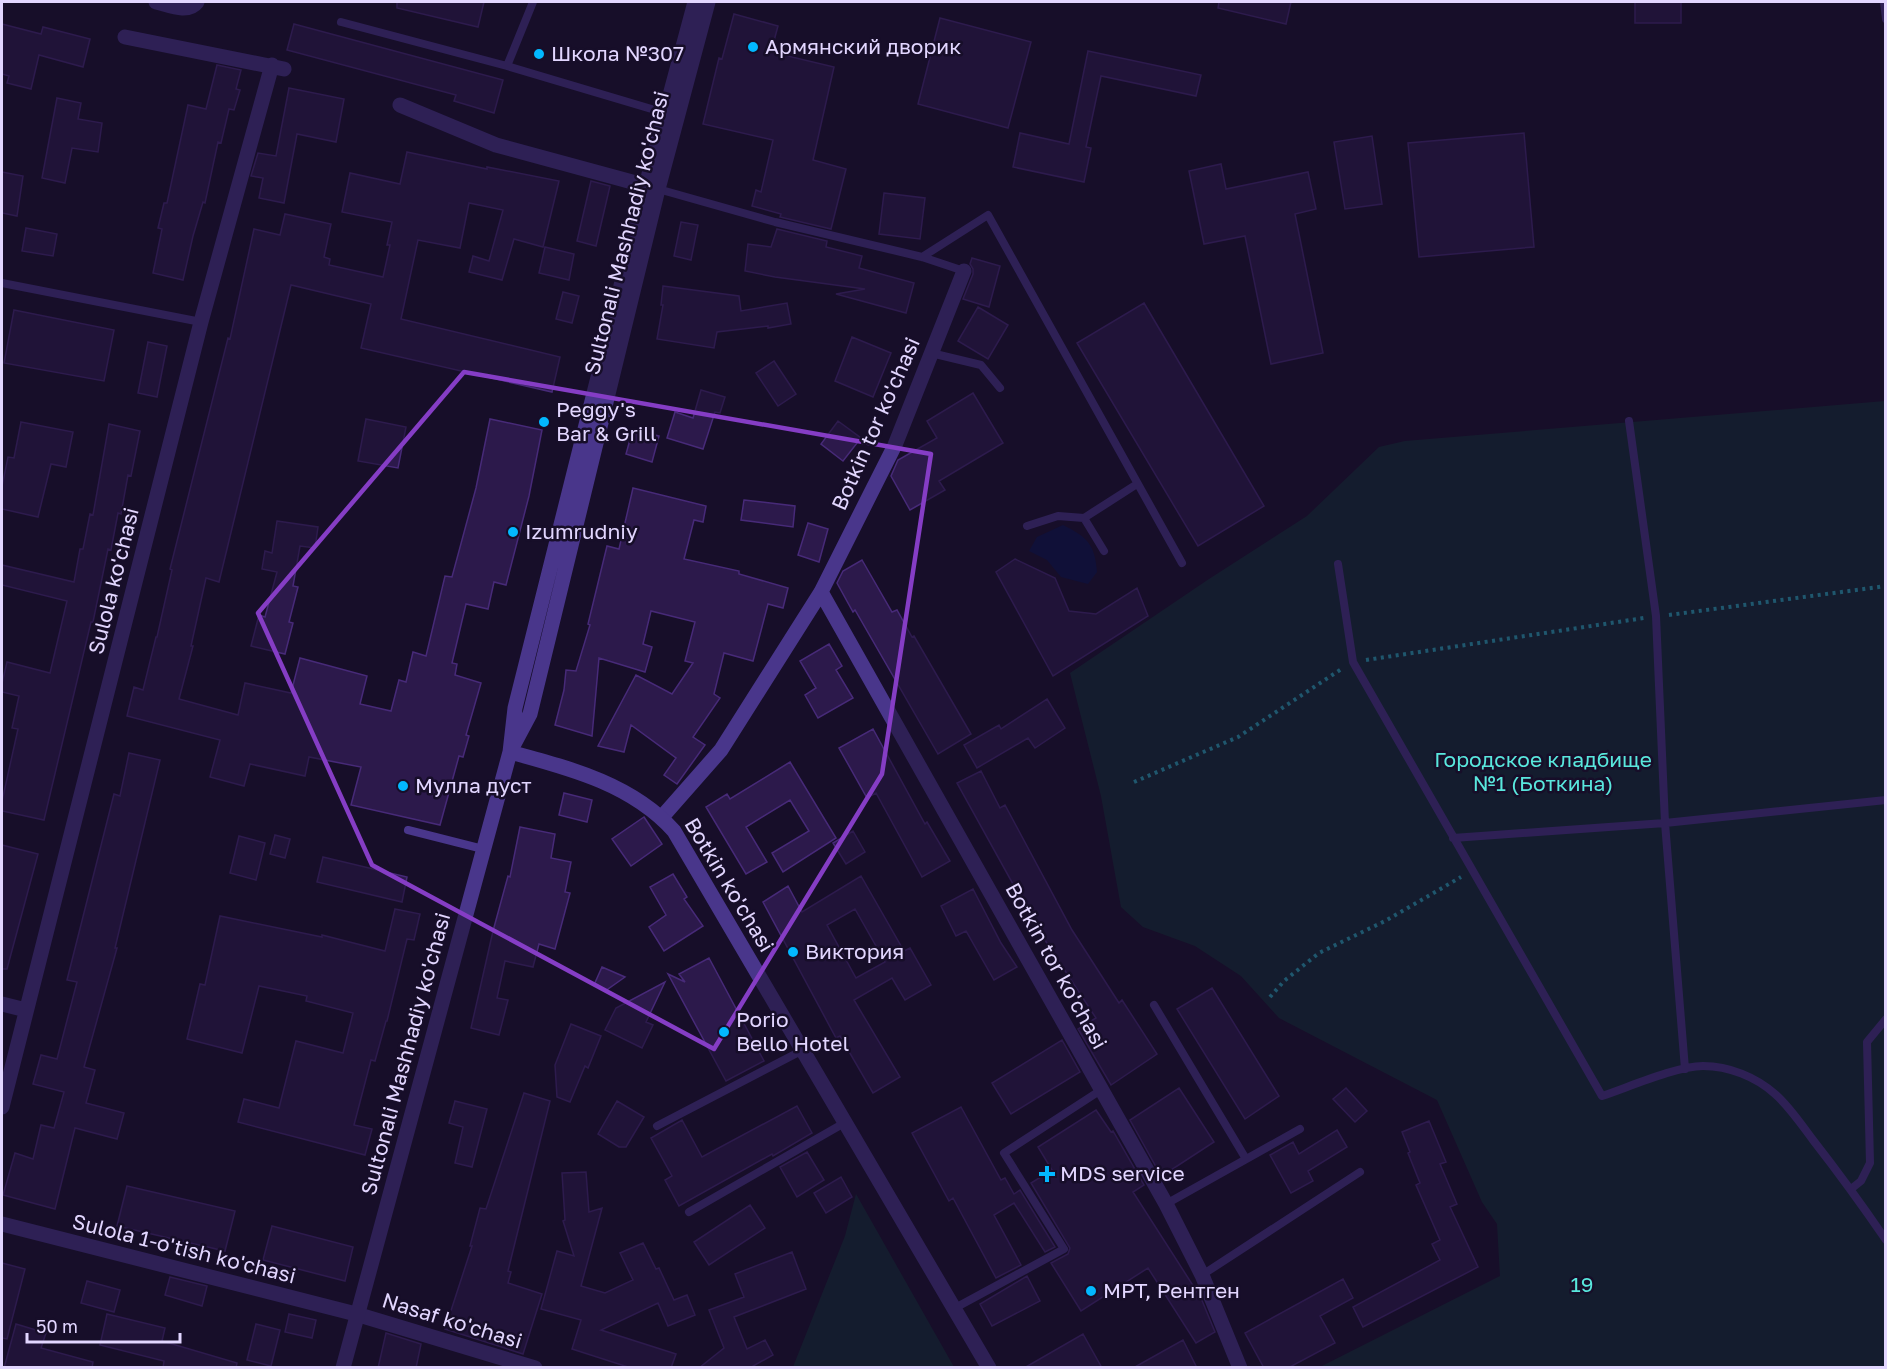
<svg xmlns="http://www.w3.org/2000/svg" width="1887" height="1369" font-family="'Golos Text',sans-serif">
<style>
.green{fill:#112e33}
.water{fill:#071349}
.building{fill:#2c194b;stroke:#472a78;stroke-width:1.5;fill-rule:evenodd}
.lines{fill:none;stroke-linecap:round;stroke-linejoin:round}
.path{stroke:#28afc1;stroke-width:4;stroke-dasharray:3 4.5;stroke-linecap:butt}
.service{stroke:#49368b;stroke-width:8}
.minor{stroke:#49368b;stroke-width:15}
.tertiary{stroke:#49368b;stroke-width:15}
.marked{fill:none;stroke:#853dc5;stroke-width:4.5;stroke-linejoin:round}
.poi-dot{fill:#02b8ff;stroke:#170e29;stroke-width:2}
.labels{text-anchor:middle;stroke-width:5;stroke-linejoin:round;paint-order:stroke}
.poi-label{font-size:21px;fill:#e2d6ff;stroke:#170e29;text-anchor:start}
.street-label{font-size:21px;fill:#e2d6ff;stroke:#170e29}
.park-label{font-size:21px;fill:#59e7dd;stroke:#170e29}
</style>
<rect width="100%" height="100%" fill="#170e29"/>
<path class="green" d="M 1885,401 L 1885,1367 L 1320,1367 L 1500,1276 L 1497,1224 L 1482,1202 L 1437,1100 L 1279,1018 L 1241,976 L 1195,946 L 1143,927 L 1121,907 L 1101,796 L 1070,673 L 1209,579 L 1307,516 L 1379,447 L 1405,441 Z
M 856,1194 L 954,1367 L 793,1367 L 845,1236 Z"/>
<path class="water" d="M 1063,525 C 1087,537 1095,544 1097,572 L 1088,584 L 1061,577 L 1047,560 L 1029,551 L 1037,537 Z"/>
<path class="building" d="M 397,2 L 484,2 L 478,27 L 397,8 Z
M 1219,2 L 1291,2 L 1286,24 L 1218,8 Z
M 1635,2 L 1681,2 L 1681,23 L 1635,23 Z
M 734,14 L 778,26 L 771,52 L 834,67 L 813,160 L 846,169 L 831,229 L 780,217 L 781,214 L 752,206 L 756,190 L 761,192 L 773,140 L 703,124 L 719,58 L 722,59 Z
M 940,18 L 1031,42 L 1008,128 L 918,104 Z
M 2,24 L 41,34 L 43,27 L 90,39 L 83,67 L 39,55 L 31,89 L 7,83 L 9,76 L 2,74 Z
M 294,24 L 503,80 L 494,113 L 454,101 L 456,95 L 287,50 Z
M 1088,51 L 1201,75 L 1196,96 L 1101,76 L 1086,147 L 1091,148 L 1084,182 L 1013,167 L 1020,133 L 1069,144 Z
M 217,65 L 241,70 L 236,89 L 240,90 L 234,110 L 229,109 L 221,143 L 218,142 L 205,203 L 203,202 L 193,236 L 183,280 L 153,273 L 162,229 L 158,228 L 164,203 L 167,203 L 188,105 L 206,109 Z
M 289,88 L 344,99 L 336,142 L 297,134 L 284,203 L 259,198 L 263,178 L 251,176 L 258,153 L 276,156 Z
M 57,98 L 81,103 L 78,119 L 102,123 L 98,152 L 72,148 L 65,183 L 42,178 Z
M 1524,133 L 1534,247 L 1419,257 L 1408,143 Z
M 1372,136 L 1382,204 L 1345,209 L 1334,142 Z
M 407,152 L 487,169 L 487,167 L 559,181 L 543,247 L 514,239 L 502,280 L 469,272 L 473,256 L 489,261 L 503,210 L 469,203 L 460,248 L 418,240 L 401,319 L 560,357 L 552,392 L 361,348 L 371,304 L 291,285 L 219,582 L 206,578 L 191,646 L 193,646 L 179,699 L 238,715 L 245,683 L 291,693 L 300,658 L 367,676 L 360,704 L 391,711 L 399,680 L 406,682 L 413,652 L 426,656 L 445,576 L 452,577 L 476,488 L 490,419 L 542,430 L 529,496 L 506,585 L 494,582 L 488,609 L 466,604 L 452,663 L 457,664 L 455,675 L 481,683 L 466,735 L 469,736 L 463,757 L 459,756 L 440,825 L 351,805 L 361,767 L 309,757 L 305,776 L 250,764 L 244,786 L 210,777 L 220,740 L 127,716 L 134,687 L 143,690 L 156,637 L 157,637 L 172,570 L 170,569 L 228,338 L 230,339 L 254,229 L 280,235 L 285,214 L 331,224 L 324,257 L 330,259 L 329,265 L 383,277 L 390,245 L 387,245 L 392,222 L 342,212 L 350,173 L 400,184 Z
M 1221,164 L 1226,189 L 1308,172 L 1316,209 L 1295,214 L 1323,353 L 1271,364 L 1245,236 L 1204,244 L 1189,171 Z
M 2,172 L 23,176 L 17,216 L 2,213 Z
M 591,181 L 610,186 L 596,246 L 577,241 Z
M 884,193 L 925,198 L 920,239 L 879,234 Z
M 681,222 L 698,225 L 691,260 L 674,256 Z
M 26,228 L 57,234 L 53,256 L 22,251 Z
M 777,229 L 827,241 L 826,247 L 862,256 L 859,268 L 914,283 L 906,313 L 836,294 L 865,289 L 775,277 L 745,271 L 748,244 L 771,247 Z
M 545,247 L 574,254 L 569,280 L 539,273 Z
M 972,258 L 1000,266 L 989,307 L 963,299 L 973,274 L 973,269 L 970,264 Z
M 663,286 L 739,296 L 741,311 L 787,303 L 791,324 L 768,328 L 768,326 L 717,332 L 714,348 L 657,339 L 663,305 L 661,305 Z
M 563,292 L 579,296 L 572,323 L 556,319 Z
M 1144,303 L 1264,506 L 1198,546 L 1077,343 Z
M 978,307 L 1008,325 L 988,359 L 958,341 Z
M 14,310 L 114,330 L 104,381 L 4,363 Z
M 852,337 L 891,353 L 873,397 L 835,381 Z
M 148,342 L 167,346 L 157,397 L 138,393 Z
M 774,361 L 796,394 L 778,406 L 756,373 Z
M 701,390 L 725,397 L 720,413 L 715,412 L 703,449 L 667,438 L 675,412 L 693,418 Z
M 973,393 L 1003,443 L 939,481 L 945,490 L 910,510 L 891,476 L 898,460 L 937,438 L 927,421 Z
M 366,419 L 406,427 L 398,468 L 358,461 Z
M 838,421 L 861,438 L 843,461 L 821,444 Z
M 21,422 L 73,432 L 66,467 L 51,464 L 38,517 L 2,509 L 2,486 L 8,457 L 14,458 Z
M 109,424 L 140,431 L 131,476 L 128,475 L 121,514 L 118,513 L 111,550 L 108,549 L 93,622 L 91,622 L 44,820 L 2,811 L 2,801 L 18,729 L 12,728 L 19,696 L 2,692 L 2,683 L 7,662 L 50,673 L 67,601 L 2,585 L 2,565 L 74,582 L 80,549 L 83,549 L 90,514 L 93,515 Z
M 633,429 L 659,436 L 652,462 L 626,454 Z
M 633,488 L 706,506 L 703,522 L 694,520 L 684,559 L 739,571 L 739,574 L 788,588 L 783,608 L 768,604 L 753,661 L 724,653 L 714,694 L 720,698 L 693,737 L 705,745 L 677,784 L 664,775 L 676,758 L 631,725 L 624,752 L 598,746 L 636,675 L 672,694 L 693,663 L 685,661 L 695,622 L 651,611 L 643,644 L 652,647 L 645,672 L 599,658 L 592,736 L 555,725 L 564,690 L 566,670 L 576,671 L 590,625 L 588,624 L 607,546 L 619,549 Z
M 744,500 L 795,506 L 793,527 L 741,520 Z
M 277,521 L 318,527 L 315,548 L 300,546 L 293,586 L 298,587 L 289,622 L 293,623 L 285,654 L 251,646 L 259,615 L 265,617 L 277,572 L 262,569 L 265,551 L 272,553 Z
M 808,523 L 828,529 L 819,562 L 798,555 Z
M 1015,559 L 1055,578 L 1069,611 L 1096,614 L 1137,588 L 1148,616 L 1053,676 L 996,572 Z
M 862,560 L 892,612 L 897,610 L 912,637 L 914,636 L 971,734 L 938,754 L 855,610 L 853,612 L 837,583 L 843,571 Z
M 829,644 L 842,666 L 836,670 L 853,698 L 818,718 L 805,695 L 816,688 L 800,661 Z
M 1047,699 L 1065,728 L 1035,748 L 1028,738 L 977,768 L 964,745 L 999,725 L 1001,729 Z
M 873,729 L 925,824 L 927,822 L 950,861 L 922,877 L 876,793 L 867,798 L 839,748 Z
M 129,753 L 160,760 L 115,948 L 117,948 L 84,1067 L 95,1070 L 86,1103 L 124,1113 L 117,1139 L 75,1128 L 55,1209 L 3,1195 L 15,1153 L 33,1159 L 41,1125 L 54,1128 L 64,1092 L 33,1084 L 41,1055 L 57,1059 L 77,982 L 67,980 L 114,794 L 120,796 Z
M 790,762 L 836,838 L 783,872 L 772,853 L 809,831 L 790,800 L 746,827 L 767,862 L 746,874 L 706,807 L 727,794 L 730,799 Z
M 981,771 L 1000,808 L 1005,805 L 1072,930 L 1119,1003 L 1122,1000 L 1157,1054 L 1111,1085 L 1078,1029 L 1096,1018 L 1039,931 L 957,783 Z
M 564,793 L 592,800 L 587,822 L 559,815 Z
M 644,817 L 662,844 L 631,866 L 612,839 Z
M 520,827 L 555,834 L 551,858 L 571,862 L 565,892 L 570,893 L 555,949 L 539,944 L 533,967 L 505,961 L 497,998 L 508,1000 L 499,1035 L 471,1028 L 493,931 L 508,876 L 510,877 Z
M 853,831 L 865,852 L 846,864 L 833,843 Z
M 275,835 L 290,839 L 285,858 L 270,854 Z
M 239,836 L 265,843 L 256,880 L 230,873 Z
M 2,845 L 38,854 L 7,969 L 2,969 Z
M 323,857 L 407,877 L 402,902 L 317,882 Z
M 673,874 L 687,897 L 684,899 L 703,926 L 664,951 L 649,927 L 666,915 L 650,887 Z
M 861,876 L 904,951 L 910,948 L 931,985 L 905,1000 L 892,978 L 854,1000 L 900,1077 L 873,1093 L 840,1036 L 836,1038 L 763,902 L 788,886 L 802,912 ZM 855,909 L 885,962 L 856,978 L 827,925 Z
M 973,889 L 1001,943 L 1017,967 L 994,980 L 966,931 L 956,936 L 941,906 Z
M 395,909 L 420,914 L 414,940 L 407,939 L 387,1021 L 386,1021 L 375,1061 L 371,1060 L 354,1125 L 372,1129 L 365,1155 L 238,1122 L 244,1099 L 279,1108 L 296,1041 L 343,1053 L 353,1013 L 306,1001 L 307,996 L 259,986 L 242,1053 L 187,1039 L 200,984 L 205,985 L 220,916 L 322,937 L 322,935 L 385,951 Z
M 709,958 L 764,1061 L 726,1081 L 668,974 L 685,982 L 679,974 Z
M 602,967 L 625,977 L 605,991 L 594,985 Z
M 665,982 L 646,1022 L 653,1025 L 642,1048 L 605,1030 L 616,1008 Z
M 1212,988 L 1279,1096 L 1245,1119 L 1177,1009 Z
M 571,1024 L 601,1036 L 588,1068 L 585,1066 L 570,1102 L 557,1097 L 555,1065 Z
M 1062,1040 L 1080,1072 L 1011,1114 L 992,1083 Z
M 1179,1088 L 1214,1142 L 1168,1172 L 1166,1170 L 1160,1174 L 1130,1120 Z
M 1346,1088 L 1367,1111 L 1355,1122 L 1333,1099 Z
M 524,1093 L 550,1101 L 508,1271 L 511,1272 L 508,1283 L 542,1294 L 523,1354 L 445,1329 L 472,1246 L 470,1246 L 480,1208 L 486,1209 Z
M 455,1101 L 487,1109 L 472,1167 L 455,1163 L 463,1127 L 449,1123 Z
M 617,1101 L 644,1117 L 626,1147 L 619,1147 L 598,1134 Z
M 797,1106 L 812,1133 L 773,1156 L 772,1154 L 679,1206 L 665,1180 L 672,1176 L 651,1138 L 682,1120 L 702,1157 Z
M 961,1107 L 1001,1180 L 1005,1178 L 1014,1194 L 1020,1190 L 1055,1247 L 1045,1252 L 1014,1203 L 994,1215 L 1021,1265 L 996,1278 L 953,1198 L 949,1201 L 912,1133 Z
M 1096,1110 L 1111,1132 L 1113,1131 L 1144,1185 L 1133,1192 L 1201,1298 L 1215,1332 L 1196,1343 L 1148,1268 L 1081,1311 L 1051,1263 L 1068,1254 L 1070,1248 L 1031,1183 L 1052,1170 L 1038,1147 Z
M 1429,1121 L 1446,1162 L 1440,1164 L 1457,1204 L 1450,1207 L 1478,1267 L 1363,1327 L 1353,1307 L 1440,1260 L 1432,1244 L 1440,1240 L 1416,1185 L 1420,1183 L 1408,1153 L 1410,1152 L 1402,1132 Z
M 1337,1130 L 1347,1147 L 1308,1171 L 1313,1181 L 1291,1193 L 1270,1155 L 1293,1142 L 1299,1154 Z
M 807,1152 L 824,1180 L 797,1197 L 780,1167 Z
M 586,1172 L 589,1212 L 602,1208 L 581,1286 L 605,1293 L 633,1280 L 620,1253 L 643,1243 L 656,1269 L 659,1268 L 674,1300 L 687,1295 L 695,1315 L 668,1326 L 658,1303 L 601,1330 L 676,1354 L 671,1368 L 631,1368 L 572,1349 L 581,1320 L 541,1309 L 557,1251 L 574,1256 L 563,1221 L 565,1220 L 562,1173 Z
M 841,1177 L 852,1197 L 826,1213 L 814,1193 Z
M 127,1186 L 235,1211 L 225,1251 L 117,1226 Z
M 750,1205 L 765,1228 L 709,1265 L 694,1242 Z
M 272,1226 L 353,1247 L 345,1281 L 263,1260 Z
M 792,1252 L 806,1289 L 734,1317 L 747,1349 L 765,1340 L 773,1355 L 753,1366 L 754,1368 L 699,1368 L 724,1348 L 709,1310 L 744,1297 L 735,1274 Z
M 2,1263 L 25,1269 L 7,1339 L 2,1338 Z
M 1027,1276 L 1040,1301 L 992,1326 L 980,1304 Z
M 170,1277 L 207,1286 L 202,1306 L 165,1295 Z
M 1343,1279 L 1353,1298 L 1320,1316 L 1335,1343 L 1288,1368 L 1264,1368 L 1245,1333 Z
M 87,1281 L 120,1290 L 114,1312 L 81,1303 Z
M 107,1314 L 165,1328 L 162,1341 L 237,1363 L 236,1368 L 163,1368 L 164,1361 L 100,1345 Z
M 289,1314 L 316,1320 L 312,1338 L 285,1332 Z
M 16,1324 L 46,1333 L 41,1348 L 93,1362 L 92,1368 L 4,1368 Z
M 256,1324 L 280,1330 L 271,1366 L 247,1360 Z
M 386,1333 L 421,1344 L 416,1368 L 378,1368 Z
M 1083,1334 L 1102,1368 L 1024,1368 Z
M 1183,1340 L 1197,1368 L 1133,1368 Z"/>
<g class="lines">
<path class="path" d="M 1669,615 L 1886,586
M 1366,660 L 1644,618
M 1134,782 L 1238,737 L 1343,668
M 1270,997 L 1284,981 L 1319,953 L 1385,921 L 1461,877"/>
<path class="service" d="M 1884,2 L 1886,19
M 341,22 L 507,66 L 533,2
M 507,66 L 665,113
M 658,189 L 775,222 L 922,257 L 964,271
M 922,257 L 988,215 L 1182,563
M 2,283 L 201,322
M 931,353 L 981,365 L 1000,388
M 1629,421 L 1656,616 L 1665,823 L 1685,1069
M 1084,518 L 1104,551
M 1027,526 L 1058,516 L 1084,518 L 1137,484
M 1338,564 L 1353,662 L 1602,1096 C 1629,1087 1677,1066 1703,1066 C 1729,1066 1756,1077 1775,1094 C 1789,1106 1801,1124 1813,1140 C 1838,1172 1862,1205 1886,1240
M 408,830 L 483,849
M 1453,838 L 1665,823 L 1886,800
M 1154,1005 L 1246,1159
M 657,1126 L 803,1050
M 1851,1189 L 1861,1181 L 1870,1163 L 1867,1042 L 1886,1019
M 1166,1204 L 1300,1129
M 689,1212 L 846,1122
M 1202,1275 L 1360,1172
M 955,1308 L 1064,1249 L 1004,1153 L 1101,1090"/>
<path class="minor" d="M 156,2 C 169,5 188,14 197,2
M 125,37 L 284,69
M 400,105 L 496,145 L 658,189
M 821,592 L 1166,1204 L 1202,1275 L 1240,1368
M 662,817 L 721,750 L 821,592 L 895,445 L 964,271
M 2,1004 L 26,1010
M 2,1107 L 201,322 L 272,65
M 2,1224 L 356,1314 L 535,1368"/>
<path class="tertiary" d="M 514,744 L 530,714 L 658,189 L 708,2
M 510,752 C 569,768 632,784 674,831 L 989,1368
M 343,1368 L 510,752 L 515,708 L 651,166 L 695,2"/>
</g>
<path d="M0 0H1887V1369H0ZM 464,372 L 931,454 L 882,774 L 714,1049 L 372,865 L 258,613 Z" fill="#170e29" fill-opacity=".55" fill-rule="evenodd"/>
<path class="marked" d="M 464,372 L 931,454 L 882,774 L 714,1049 L 372,865 L 258,613 Z"/>
<g class="poi-dot">
<circle cx="753" cy="47" r="6"/>
<circle cx="539" cy="54" r="6"/>
<circle cx="544" cy="422" r="6"/>
<circle cx="513" cy="532" r="6"/>
<circle cx="403" cy="786" r="6"/>
<circle cx="793" cy="952" r="6"/>
<circle cx="724" cy="1032" r="6"/>
<path d="M1044 1165h6v6h6v6h-6v6h-6v-6h-6v-6h6z"/>
<circle cx="1091" cy="1291" r="6"/>
</g>
<g class="labels">
<g class="poi-label">
<text x="765" y="54">Армянский дворик</text>
<text x="551" y="61">Школа №307</text>
<text x="556" y="417">Peggy's<tspan x="556" dy="24">Bar &amp; Grill</tspan></text>
<text x="525" y="539">Izumrudniy</text>
<text x="415" y="793">Мулла дуст</text>
<text x="805" y="959">Виктория</text>
<text x="736" y="1027">Porio<tspan x="736" dy="24">Bello Hotel</tspan></text>
<text x="1060" y="1181">MDS service</text>
<text x="1103" y="1298">МРТ, Рентген</text>
</g>
<g class="street-label">
<text transform="translate(627 233) rotate(-76)" y="7">Sultonali Mashhadiy ko'chasi</text>
<text transform="translate(876 424) rotate(-66)" y="7">Botkin tor ko'chasi</text>
<text transform="translate(114 581) rotate(-76)" y="7">Sulola ko'chasi</text>
<text transform="translate(729 885) rotate(59)" y="7">Botkin ko'chasi</text>
<text transform="translate(1056 966) rotate(61)" y="7">Botkin tor ko'chasi</text>
<text transform="translate(406 1054) rotate(-75)" y="7">Sultonali Mashhadiy ko'chasi</text>
<text transform="translate(184 1249) rotate(14)" y="7">Sulola 1-o'tish ko'chasi</text>
<text transform="translate(452 1321) rotate(17)" y="7">Nasaf ko'chasi</text>
</g>
<g class="park-label">
<text x="1543" y="767">Городское кладбище<tspan x="1543" dy="24">№1 (Боткина)</tspan></text>
<text x="1582" y="1292">19</text>
</g>
</g>
<rect width="1887" height="1369" fill="none" stroke="#e2d6ff" stroke-width="6"/>
<path d="M27 1333v9h153v-9" fill="none" stroke="#e2d6ff" stroke-width="3"/>
<text x="36" y="1333" font-size="18" fill="#e2d6ff" stroke="#170e29" stroke-width="4.5" paint-order="stroke">50 m</text>
</svg>
